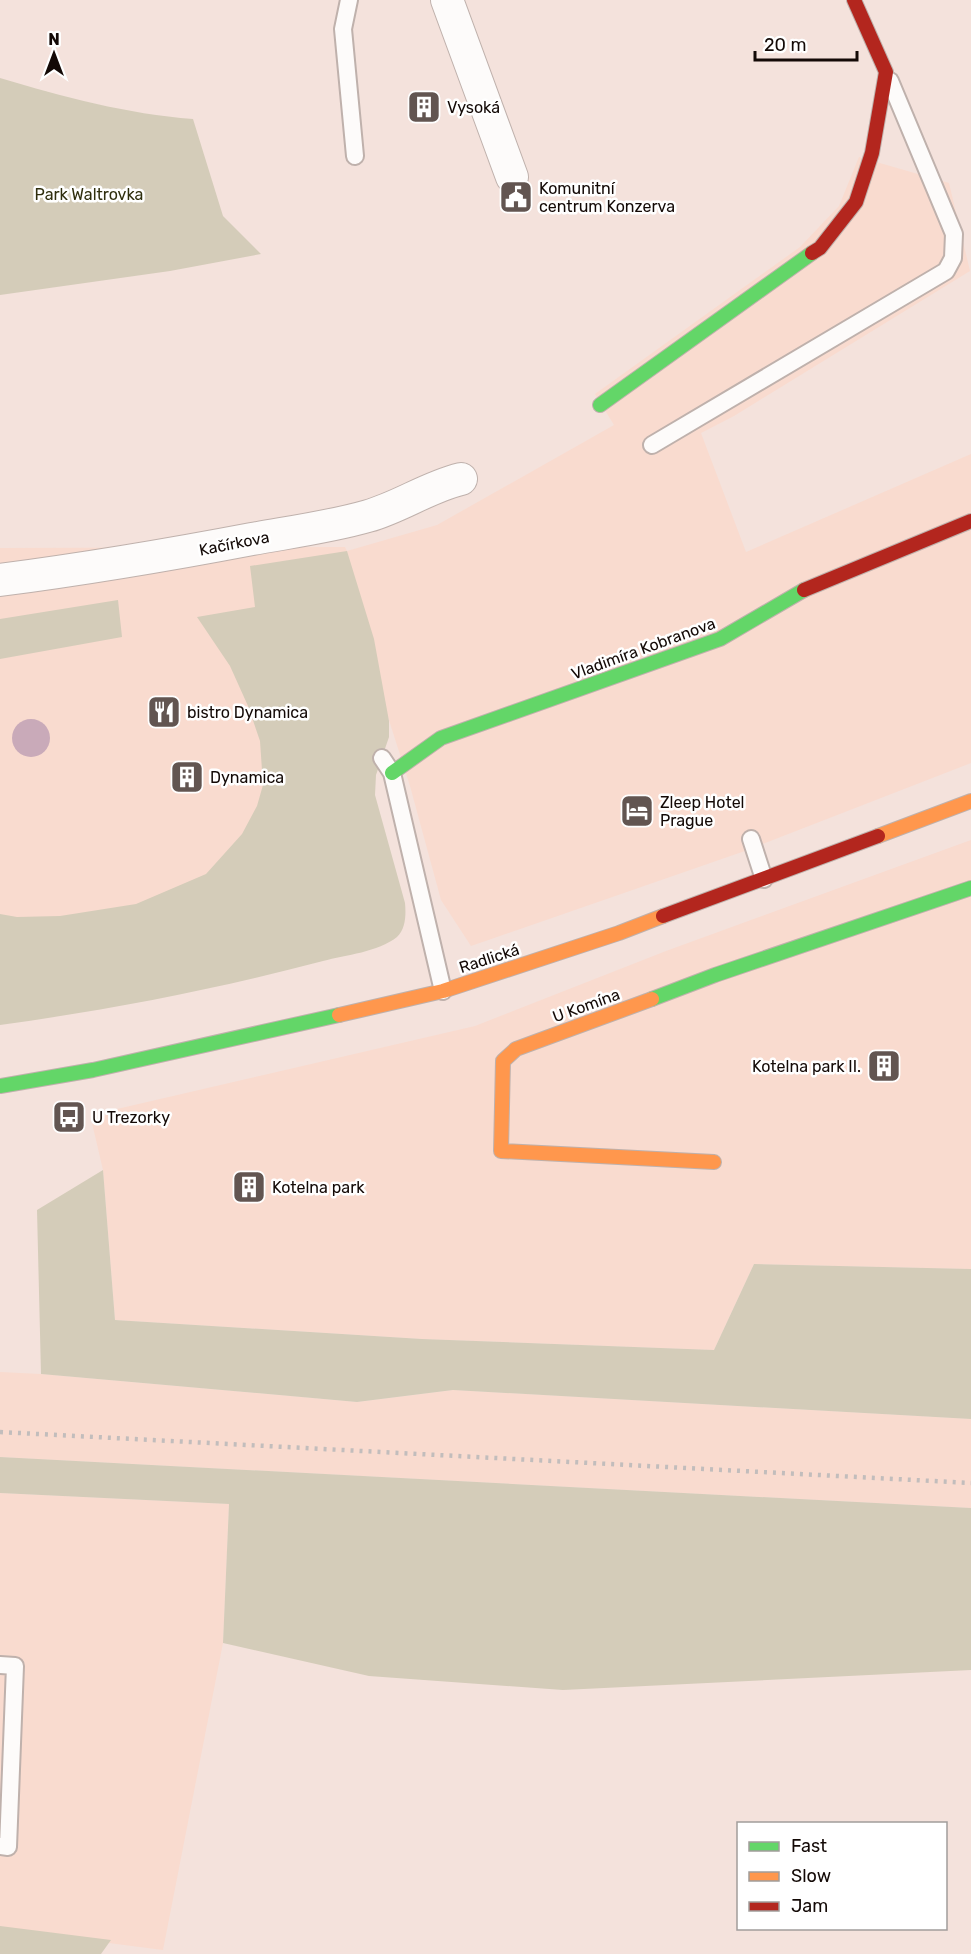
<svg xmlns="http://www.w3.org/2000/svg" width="971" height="1954" font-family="Rubik,sans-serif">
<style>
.built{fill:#f9dbcf}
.green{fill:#d4ccb9}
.water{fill:#c9aab9}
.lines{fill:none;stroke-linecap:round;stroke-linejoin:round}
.lane-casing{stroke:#bfb1ac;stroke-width:20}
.street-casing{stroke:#bfb1ac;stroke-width:34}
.fast-casing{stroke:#bfb1ac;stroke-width:16}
.slow-casing{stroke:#bfb1ac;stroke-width:16}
.jam-casing{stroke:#bfb1ac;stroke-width:16}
.lane{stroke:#fdfbfa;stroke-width:16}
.street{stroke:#fdfbfa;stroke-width:32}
.fast{stroke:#63d668;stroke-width:14}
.slow{stroke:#ff974d;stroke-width:14}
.jam{stroke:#b3261e;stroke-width:14}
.rail{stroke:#c2bdbc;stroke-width:4.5;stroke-dasharray:3 6;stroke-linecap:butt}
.labels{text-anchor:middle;stroke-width:5;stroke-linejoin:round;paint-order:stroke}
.poi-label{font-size:16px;fill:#130906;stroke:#fff;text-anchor:start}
.park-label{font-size:16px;fill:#2f2e0d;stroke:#fff}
.street-label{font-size:16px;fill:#130906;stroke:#fff}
</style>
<rect width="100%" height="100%" fill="#f4e2dc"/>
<path class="built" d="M 859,157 L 949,183 L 970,271 L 734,416 L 701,433 L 746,552 L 971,454 L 971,763 L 742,852 L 471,946 L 441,900 L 410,786 L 388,717 L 243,879 L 0,940 L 0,548 L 345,547 L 347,551 L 437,525 L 614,425 L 595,394 L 800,247 L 839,206 Z
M 971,840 L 971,1269 L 754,1264 L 714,1350 L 422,1339 L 115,1320 L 103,1170 L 92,1123 L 117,1109 L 475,1026 L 666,951 Z
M 0,1372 L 41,1374 L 357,1402 L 453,1390 L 971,1419 L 971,1508 L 0,1457 Z
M 0,1493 L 229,1504 L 223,1643 L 163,1950 L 0,1929 Z"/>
<path class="green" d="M 0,78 C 64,97 127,114 193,119 L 223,216 L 261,254 L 170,271 L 0,295 Z
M 347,551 L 374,639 L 389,721 L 389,737 L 376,775 L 375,795 L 405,903 C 406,914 406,929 397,937 C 378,952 346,955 323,961 C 217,989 109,1010 0,1025 L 0,914 L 17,917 L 60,916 L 136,904 L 206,874 L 242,834 L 257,806 L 263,785 L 260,741 L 248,706 L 230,666 L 197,617 L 255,607 L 250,566 Z
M 118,600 L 122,637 L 0,659 L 0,619 Z
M 103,1170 L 115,1320 L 422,1339 L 714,1350 L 754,1264 L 971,1269 L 971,1419 L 453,1390 L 357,1402 L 41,1374 L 37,1210 Z
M 0,1457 L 971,1508 L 971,1670 L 563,1690 L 369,1676 L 223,1643 L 229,1504 L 0,1493 Z
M 0,1926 L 111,1940 L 101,1954 L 0,1954 Z"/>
<path class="water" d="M12 738a19 19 0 1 1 38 0a19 19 0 1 1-38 0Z"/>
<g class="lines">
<defs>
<path id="lane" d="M 349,0 L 343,29 L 355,156
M 652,445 L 946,271 L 953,258 L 954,234 L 890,81
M 382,758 L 392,773 L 443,991
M 751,839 L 764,879
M 0,1665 L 15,1666 L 8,1847 L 0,1846"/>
<path id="street" d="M 447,0 L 512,177
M 0,580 C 84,569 168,555 252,539 C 291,532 330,527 368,516 C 400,507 428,487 461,479"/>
<path id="fast" d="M 600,405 L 812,253
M 392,773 L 441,738 L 720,639 L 804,590
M 652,999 L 715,975 L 971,888
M 0,1086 L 93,1070 L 339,1015"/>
<path id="slow" d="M 878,836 L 971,801
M 652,999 L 516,1049 L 503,1061 L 501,1151 L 714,1162
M 339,1015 L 443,991 L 619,933 L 663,916"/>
<path id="jam" d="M 812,253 L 820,248 L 856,202 L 872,153 L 886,72 L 854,0
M 804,590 L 971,521
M 663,916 L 878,836"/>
</defs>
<use href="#lane" class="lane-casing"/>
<use href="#street" class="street-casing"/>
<use href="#fast" class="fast-casing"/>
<use href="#slow" class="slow-casing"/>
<use href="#jam" class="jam-casing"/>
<use href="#lane" class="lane"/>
<use href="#street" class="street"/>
<use href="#fast" class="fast"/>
<use href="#slow" class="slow"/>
<use href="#jam" class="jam"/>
<path class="rail" d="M 0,1432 L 971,1483"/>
</g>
<defs>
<symbol id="building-square" viewBox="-11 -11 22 22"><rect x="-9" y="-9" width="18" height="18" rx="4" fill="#625551" stroke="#fff"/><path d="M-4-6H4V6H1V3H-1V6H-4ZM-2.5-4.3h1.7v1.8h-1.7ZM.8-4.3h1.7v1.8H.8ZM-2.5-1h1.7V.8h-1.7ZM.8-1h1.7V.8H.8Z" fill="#fff"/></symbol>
<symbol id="civic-square" viewBox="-11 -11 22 22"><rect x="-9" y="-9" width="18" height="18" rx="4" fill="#625551" stroke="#fff"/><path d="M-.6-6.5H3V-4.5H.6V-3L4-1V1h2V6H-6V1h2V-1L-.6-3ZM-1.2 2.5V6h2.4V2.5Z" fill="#fff"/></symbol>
<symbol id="restaurant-square" viewBox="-11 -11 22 22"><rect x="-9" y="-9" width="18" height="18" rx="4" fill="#625551" stroke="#fff"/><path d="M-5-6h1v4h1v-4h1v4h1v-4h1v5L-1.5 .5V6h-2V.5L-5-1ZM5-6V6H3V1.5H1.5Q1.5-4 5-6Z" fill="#fff"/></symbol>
<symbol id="hotel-square" viewBox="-11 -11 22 22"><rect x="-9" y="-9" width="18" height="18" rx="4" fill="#625551" stroke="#fff"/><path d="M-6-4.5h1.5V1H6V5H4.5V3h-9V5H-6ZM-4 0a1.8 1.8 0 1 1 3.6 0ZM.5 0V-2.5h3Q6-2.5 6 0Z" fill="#fff"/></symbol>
<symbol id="bus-square" viewBox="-11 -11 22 22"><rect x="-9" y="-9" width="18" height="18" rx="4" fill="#625551" stroke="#fff"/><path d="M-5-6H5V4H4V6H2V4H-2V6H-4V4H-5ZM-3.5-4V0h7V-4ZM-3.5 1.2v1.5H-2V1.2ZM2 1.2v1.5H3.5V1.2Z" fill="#fff"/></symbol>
</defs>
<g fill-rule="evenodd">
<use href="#building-square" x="405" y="88" width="38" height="38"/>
<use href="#civic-square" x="497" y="178" width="38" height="38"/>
<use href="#restaurant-square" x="145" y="693" width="38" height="38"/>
<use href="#building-square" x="168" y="758" width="38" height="38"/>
<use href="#hotel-square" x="618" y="792" width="38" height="38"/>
<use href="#building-square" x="865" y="1047" width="38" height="38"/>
<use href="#bus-square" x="50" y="1098" width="38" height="38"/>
<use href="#building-square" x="230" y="1168" width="38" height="38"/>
</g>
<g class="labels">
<g class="poi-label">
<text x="447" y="113">Vysoká</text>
<text x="539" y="194">Komunitní<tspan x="539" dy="18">centrum Konzerva</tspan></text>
<text x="187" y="718">bistro Dynamica</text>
<text x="210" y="783">Dynamica</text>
<text x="660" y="808">Zleep Hotel<tspan x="660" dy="18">Prague</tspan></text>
<text x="861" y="1072" text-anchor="end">Kotelna park II.</text>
<text x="92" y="1123">U Trezorky</text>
<text x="272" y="1193">Kotelna park</text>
</g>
<g class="park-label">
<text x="89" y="200">Park Waltrovka</text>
</g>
<g class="street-label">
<text transform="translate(234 543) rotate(-11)" y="6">Kačírkova</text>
<text transform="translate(643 648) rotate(-20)" y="6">Vladimíra Kobranova</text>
<text transform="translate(489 958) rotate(-18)" y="6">Radlická</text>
<text transform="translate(586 1005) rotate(-20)" y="6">U Komína</text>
</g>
</g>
<rect x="737" y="1822" width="210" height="108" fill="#ffffff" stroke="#a19d9b" stroke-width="1.5"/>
<rect x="749" y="1842" width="30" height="9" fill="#63d668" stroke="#a19d9b" stroke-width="1.5"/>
<text x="791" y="1852" font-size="18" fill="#130906">Fast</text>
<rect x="749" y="1872" width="30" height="9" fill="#ff974d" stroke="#a19d9b" stroke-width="1.5"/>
<text x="791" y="1882" font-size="18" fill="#130906">Slow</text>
<rect x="749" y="1902" width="30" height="9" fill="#b3261e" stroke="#a19d9b" stroke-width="1.5"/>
<text x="791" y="1912" font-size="18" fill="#130906">Jam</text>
<g transform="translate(54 54)" stroke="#ffffff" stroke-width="4.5" paint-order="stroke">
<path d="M0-4.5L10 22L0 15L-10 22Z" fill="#130906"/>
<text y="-9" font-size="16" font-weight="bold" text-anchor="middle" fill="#130906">N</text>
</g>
<path d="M755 51v9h102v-9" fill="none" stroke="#130906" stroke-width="3"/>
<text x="764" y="51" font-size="18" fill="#130906" stroke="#ffffff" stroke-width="4.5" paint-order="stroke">20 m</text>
</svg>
